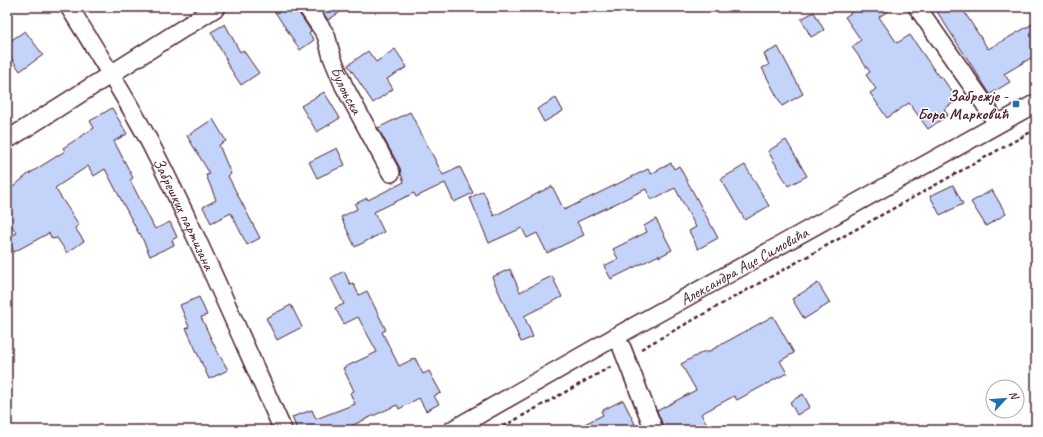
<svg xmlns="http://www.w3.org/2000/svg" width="1043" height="437" font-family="Caveat,sans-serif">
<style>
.building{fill:#c3d3f9;stroke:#4a1f2b}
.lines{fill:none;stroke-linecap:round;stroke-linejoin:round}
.minor-casing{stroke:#4a1f2b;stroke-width:20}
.path{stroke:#4a1f2b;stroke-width:2.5;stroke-dasharray:4 3;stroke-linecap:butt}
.minor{stroke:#fff;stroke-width:17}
.poi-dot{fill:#1f6fb2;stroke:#fff;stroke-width:1.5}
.labels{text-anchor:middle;stroke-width:3;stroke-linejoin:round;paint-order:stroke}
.street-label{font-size:16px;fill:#4a1f2b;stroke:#fff}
.poi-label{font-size:16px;font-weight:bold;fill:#4a1f2b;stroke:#fff;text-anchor:end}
</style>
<rect width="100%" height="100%" fill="#fff"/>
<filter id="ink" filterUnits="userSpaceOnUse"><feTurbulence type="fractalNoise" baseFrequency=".025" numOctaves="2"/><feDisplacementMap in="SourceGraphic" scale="8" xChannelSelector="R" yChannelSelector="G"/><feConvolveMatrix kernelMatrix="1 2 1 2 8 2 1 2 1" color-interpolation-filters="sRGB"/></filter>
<g filter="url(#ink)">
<path class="building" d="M 282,7 L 297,7 L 299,13 L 311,31 L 309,33 L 314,40 L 300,50 L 275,12 Z
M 319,7 L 348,7 L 328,20 Z
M 859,7 L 894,7 L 879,17 L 897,43 L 910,35 L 939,77 L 941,76 L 958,100 L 944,109 L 948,115 L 928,129 L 909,103 L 887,118 L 870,93 L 876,89 L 866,75 L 870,72 L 852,47 L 861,40 L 845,17 Z
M 934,7 L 961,7 L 988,49 L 1036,22 L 1036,55 L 1004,74 L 1010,82 L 990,94 Z
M 814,12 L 824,30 L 811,37 L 801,19 Z
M 225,24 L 240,52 L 243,50 L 259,73 L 241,85 L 226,62 L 227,61 L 211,32 Z
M 25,31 L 43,55 L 20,71 L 7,52 L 7,43 Z
M 778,47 L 803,94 L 782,106 L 762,68 L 769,65 L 764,54 Z
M 395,49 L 407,67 L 387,79 L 393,89 L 373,103 L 348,65 L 368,51 L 376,62 Z
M 324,92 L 340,118 L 317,132 L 301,106 Z
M 556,98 L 563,111 L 544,122 L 537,109 Z
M 112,108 L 127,134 L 114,141 L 133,178 L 130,180 L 155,229 L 170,222 L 177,237 L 172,240 L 174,245 L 150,256 L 140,233 L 139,234 L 105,169 L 94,176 L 88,166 L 55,188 L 79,225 L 75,228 L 84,241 L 67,253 L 57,238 L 52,239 L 49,233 L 14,252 L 7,239 L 7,238 L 17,233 L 7,220 L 7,192 L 27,175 L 65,151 L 63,148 L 94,128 L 90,121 Z
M 410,112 L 443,175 L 460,167 L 473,193 L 454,202 L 445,183 L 416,197 L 414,193 L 374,212 L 384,232 L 355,247 L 341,217 L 357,209 L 355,204 L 367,198 L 368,200 L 404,182 L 401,174 L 400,168 L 378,128 Z
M 213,119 L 226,141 L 219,145 L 231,174 L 228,176 L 260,238 L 247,245 L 231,213 L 211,223 L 203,207 L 216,200 L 206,175 L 210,174 L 187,136 Z
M 786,140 L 807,176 L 788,186 L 768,151 Z
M 337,148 L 345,165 L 317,178 L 309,162 Z
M 671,163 L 674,169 L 679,166 L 718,238 L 698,249 L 689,231 L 696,227 L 675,188 L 651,200 L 646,189 L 577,222 L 584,235 L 547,253 L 537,233 L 527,238 L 522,228 L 489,243 L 470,198 L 483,191 L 494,216 L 552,186 L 564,210 L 648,169 L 651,174 Z
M 745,165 L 769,206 L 745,220 L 721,179 Z
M 953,185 L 963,204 L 940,215 L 930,196 Z
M 992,190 L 1006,214 L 986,226 L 971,202 Z
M 656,219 L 672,250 L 659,257 L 659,255 L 611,279 L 604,266 L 618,259 L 613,249 L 647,232 L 644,226 Z
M 510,269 L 520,292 L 552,276 L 562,297 L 524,316 L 533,337 L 521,342 L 492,277 Z
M 344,271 L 350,284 L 353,283 L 359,295 L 367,291 L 386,330 L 382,332 L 399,366 L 415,358 L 423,374 L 429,371 L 441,393 L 434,396 L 439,404 L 426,411 L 419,398 L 399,409 L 397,405 L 342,430 L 293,430 L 293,428 L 296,427 L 292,417 L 312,410 L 316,419 L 355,404 L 350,393 L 354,391 L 343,368 L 377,352 L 358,317 L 344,324 L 335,308 L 344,304 L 331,278 Z
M 818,283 L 830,303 L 804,319 L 792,299 Z
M 199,297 L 207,315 L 201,317 L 216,349 L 228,370 L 209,379 L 186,328 L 189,327 L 180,305 Z
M 291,305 L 302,327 L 277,340 L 266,318 Z
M 773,316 L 794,353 L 780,361 L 787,373 L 737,400 L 734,396 L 701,414 L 711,430 L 665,430 L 657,411 L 696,390 L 681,364 L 705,351 L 706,353 Z
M 803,394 L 810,407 L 797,415 L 790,402 Z
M 623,400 L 635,424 L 622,430 L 572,430 L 603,415 L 601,411 Z"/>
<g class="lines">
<defs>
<g id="minor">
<path id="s1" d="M 69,7 C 96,50 124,94 148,139 C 197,234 239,333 283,430"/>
<path id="s2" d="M 307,7 L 326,35 L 332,57 L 344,86 L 391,173"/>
<path d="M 917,7 L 984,103 L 997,124"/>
<path d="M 7,140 L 217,7"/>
<path d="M 615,337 L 622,348 L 654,430"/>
<path id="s3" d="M 452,430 L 615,337 L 1036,103"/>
</g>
</defs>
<use href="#minor" class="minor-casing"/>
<path class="path" d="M 641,349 L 1036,129
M 497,430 L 612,366"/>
<use href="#minor" class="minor"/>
</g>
</g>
<rect class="poi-dot" x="1012" y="100" width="8" height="8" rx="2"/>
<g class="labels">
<g class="street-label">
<text dy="6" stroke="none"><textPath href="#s2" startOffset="93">Булоњска</textPath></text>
<text dy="6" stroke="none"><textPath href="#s1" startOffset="237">Забрешких партизана</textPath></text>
<text dy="6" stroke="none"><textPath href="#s3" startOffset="335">Александра Аце Симовића</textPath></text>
</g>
<g class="poi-label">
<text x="1008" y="101">Забрежје -<tspan x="1008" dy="18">Бора Марковић</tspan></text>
</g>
</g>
<rect width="1043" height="437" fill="none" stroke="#fff" stroke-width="24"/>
<rect x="12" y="12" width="1019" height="413" fill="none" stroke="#4a1f2b" stroke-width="1.5" filter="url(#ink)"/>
<g transform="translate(1005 399) rotate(64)"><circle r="19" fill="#ffffff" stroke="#b7a5aa"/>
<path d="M0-3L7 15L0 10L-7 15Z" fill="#1f6fb2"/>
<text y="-6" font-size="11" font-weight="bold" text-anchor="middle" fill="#4a1f2b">N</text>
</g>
</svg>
